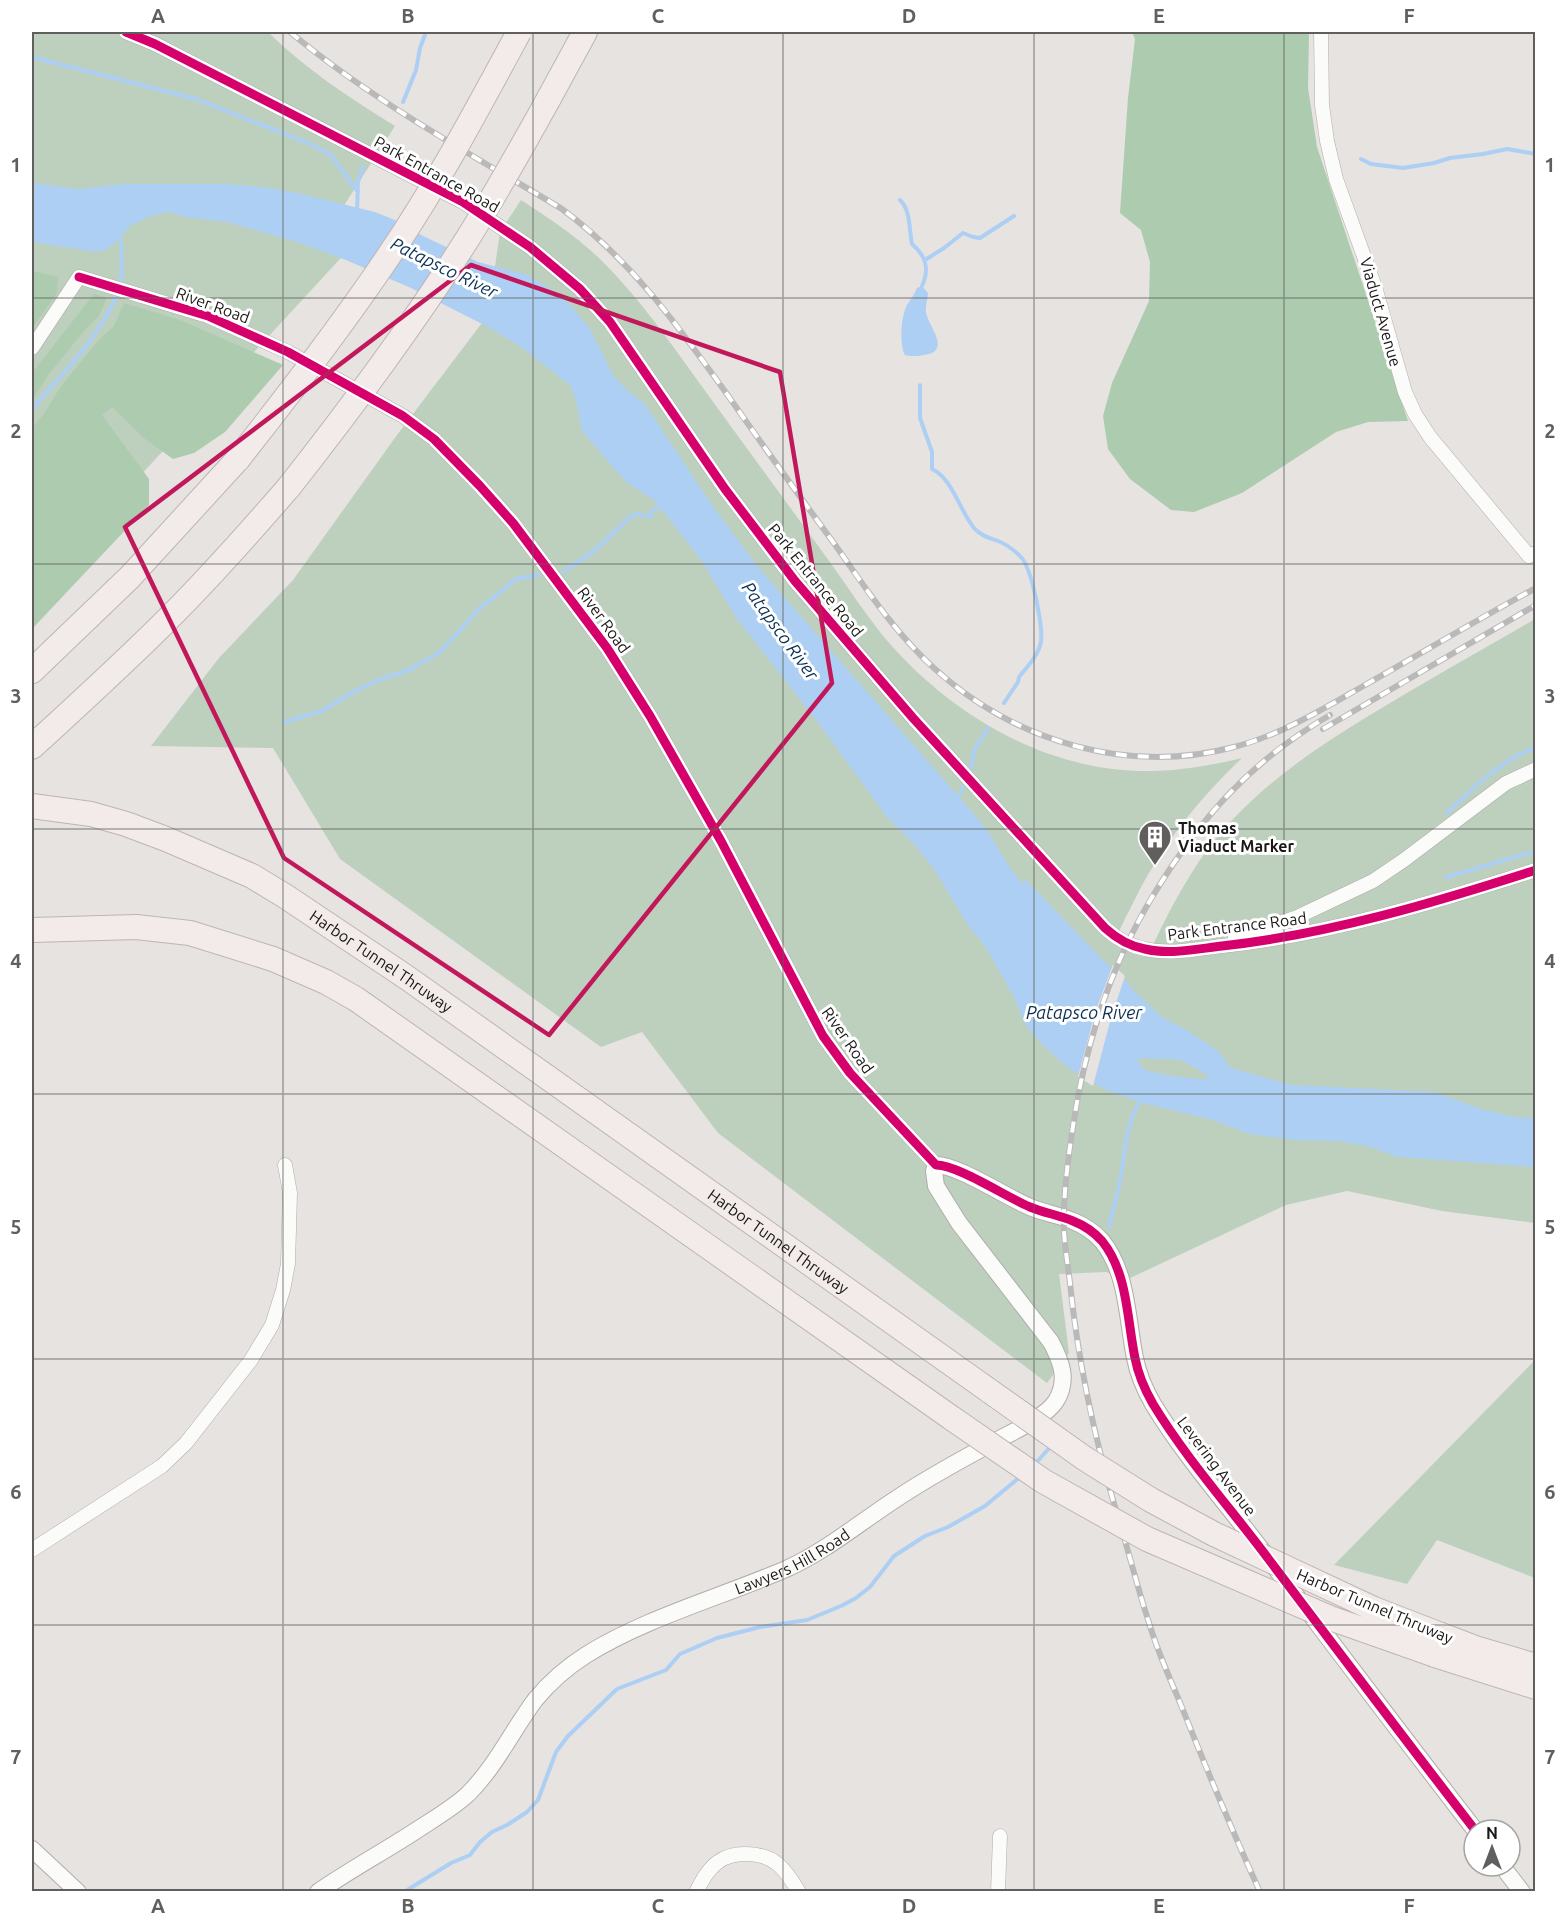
<svg xmlns="http://www.w3.org/2000/svg" width="1567" height="1923" font-family="Ubuntu,sans-serif">
<style>
.green{fill:#bdd0be}
.forest{fill:#accbaf}
.water{fill:#adcff4;fill-rule:evenodd}
.pier{fill:#e6e3e0}
.lines{fill:none;stroke-linecap:round;stroke-linejoin:round}
.stream{stroke:#adcff4;stroke-width:4}
.minor-casing{stroke:#b0adab;stroke-width:15}
.tertiary-casing{stroke:#b0adab;stroke-width:18}
.motorway-casing{stroke:#beb5b2;stroke-width:26}
.minor{stroke:#fbfbfa;stroke-width:14}
.tertiary{stroke:#fbfbfa;stroke-width:16}
.motorway{stroke:#f2ebe9;stroke-width:24}
.rail-casing{stroke:#bab9b9;stroke-width:6}
.rail{stroke:#fff;stroke-width:4;stroke-dasharray:11;stroke-linecap:butt}
.motorway-bridge-casing{stroke:#beb5b2;stroke-width:26;stroke-linecap:butt}
.motorway-bridge{stroke:#f2ebe9;stroke-width:24}
.cycleway-casing{stroke:#fff;stroke-width:13}
.cycleway{stroke:#d6006c;stroke-width:9}
.marked{fill:none;stroke:#c2185b;stroke-width:4.5;stroke-linejoin:round}
.grid{fill:none;stroke:#615f5d;stroke-width:1.5;stroke-opacity:0.55}
.labels{text-anchor:middle;stroke-width:6;stroke-linejoin:round;paint-order:stroke}
.street-label{font-size:16px;fill:#1a1816;stroke:#fff}
.poi-label{font-size:16px;font-weight:bold;fill:#1a1816;stroke:#fff;text-anchor:start}
.water-label{font-size:18px;font-style:italic;fill:#0d3254;stroke:#fff}
.neatline{fill:none;stroke:#615f5d;stroke-width:2}
.grid-label{font-size:20px;text-anchor:middle;font-weight:bold;fill:#615f5d}
</style>
<rect width="100%" height="100%" fill="#e6e3e0"/>
<path class="green" d="M 32,32 L 268,32 C 305,69 350,98 395,126 L 345,204 L 350,248 L 79,542 L 32,555 Z
M 521,200 C 550,219 579,238 603,262 C 641,300 672,345 703,388 C 743,443 784,499 824,554 C 844,581 863,611 884,637 C 951,716 1049,774 1155,771 C 1185,770 1213,765 1242,758 C 1198,800 1162,845 1135,899 C 1130,910 1123,921 1119,932 L 1153,945 C 1171,907 1191,869 1218,836 C 1261,785 1314,749 1370,715 C 1424,682 1480,651 1535,619 L 1535,1223 L 1442,1211 L 1347,1191 L 1286,1205 L 1128,1279 L 1106,1272 L 1059,1274 L 1069,1353 L 1047,1383 L 718,1133 L 642,1032 L 601,1047 L 340,859 L 273,748 L 151,746 L 219,658 L 293,580 L 397,435 L 488,315 L 500,232 Z
M 1535,1360 L 1535,1578 L 1437,1540 L 1407,1584 L 1334,1565 Z"/>
<path class="forest" d="M 1132,32 L 1309,32 L 1308,88 L 1317,147 L 1408,421 L 1368,422 L 1336,432 L 1242,493 L 1194,512 L 1171,510 L 1130,479 L 1108,449 L 1103,416 L 1112,383 L 1149,301 L 1150,262 L 1141,230 L 1120,213 L 1128,98 L 1135,39 Z
M 32,271 L 58,277 L 57,293 L 32,329 Z
M 94,294 L 107,298 L 99,316 L 85,330 L 48,375 L 32,401 L 32,373 Z
M 124,303 L 180,320 L 283,365 L 225,432 L 194,453 L 173,459 L 145,439 L 112,407 L 102,415 L 149,479 L 149,505 L 32,629 L 32,428 L 43,415 L 62,385 L 98,341 L 114,326 Z"/>
<path class="water" d="M 32,183 L 79,189 L 123,184 L 227,184 L 263,187 L 293,192 L 375,212 L 397,221 L 423,236 L 478,262 L 525,274 L 553,290 L 572,307 L 590,329 L 613,375 L 628,391 L 644,403 L 712,505 L 758,567 L 985,827 C 998,846 1007,867 1023,884 L 1025,879 L 1102,959 L 1128,983 L 1135,992 L 1163,1018 L 1185,1029 L 1218,1051 L 1231,1068 L 1292,1085 L 1434,1092 L 1484,1110 L 1516,1117 L 1535,1118 L 1535,1167 L 1398,1157 L 1367,1146 L 1339,1141 L 1295,1140 L 1250,1134 L 1212,1120 L 1139,1102 L 1106,1090 L 1067,1067 L 1042,1044 L 1026,1026 L 1014,997 L 985,946 L 969,927 L 936,872 L 915,845 L 887,817 L 820,725 L 737,619 L 701,560 L 656,502 L 625,481 L 582,431 L 576,400 L 570,385 L 521,347 L 492,329 L 411,288 L 346,260 L 300,243 L 227,222 L 185,217 L 169,212 L 151,216 L 130,226 L 115,243 L 103,251 L 90,251 L 32,242 ZM 1141,1058 L 1182,1060 L 1199,1070 L 1208,1076 L 1205,1079 C 1195,1079 1151,1074 1144,1069 C 1143,1068 1138,1062 1137,1061 Z
M 922,286 L 928,293 C 928,299 925,306 926,312 C 927,324 950,348 929,354 C 921,356 912,357 905,355 C 899,346 901,315 907,305 C 911,299 914,295 917,288 Z"/>
<path class="pier" d="M 1113,965 L 1125,976 L 1111,1018 L 1093,1086 L 1078,1077 L 1095,1012 Z"/>
<g class="lines">
<path class="stream" d="M 32,57 L 196,99 L 308,143 L 330,154 L 358,192
M 403,102 L 416,70 L 420,48 L 426,32
M 1361,159 L 1371,164 L 1403,168 L 1434,163 L 1450,158 L 1483,154 L 1507,149 L 1536,154
M 900,200 C 911,210 909,231 912,244 C 926,256 930,269 922,286
M 357,212 L 358,182 L 363,167
M 119,234 L 122,253 L 121,284
M 925,260 L 944,248 L 963,233 L 973,237 L 980,238 L 1014,216
M 920,385 L 920,418 L 932,452 L 932,469 C 952,478 960,511 974,528 C 981,536 990,538 998,541 C 1006,544 1015,551 1021,557 C 1032,569 1043,626 1041,642 C 1038,656 1027,667 1019,677 L 1018,682 L 1004,703
M 32,409 C 62,374 98,339 117,295
M 563,572 L 594,551 L 630,517 L 636,514 L 648,517 L 651,516 L 652,510 L 664,506
M 284,722 L 322,711 L 353,692 L 378,680 L 409,670 L 440,652 L 480,608 L 516,579 L 538,575
M 970,771 L 975,749 L 988,728
M 957,800 L 963,787
M 1447,813 C 1471,790 1504,757 1536,748
M 1446,877 L 1536,851
M 1109,1227 C 1113,1210 1118,1193 1121,1175 C 1126,1147 1125,1124 1142,1098
M 1035,1464 L 1052,1445
M 404,1892 L 451,1863 L 470,1855 L 480,1842 L 492,1832 L 507,1825 L 527,1812 L 538,1800 L 556,1752 L 568,1736 L 617,1689 L 666,1670 L 680,1654 L 717,1638 L 760,1627 L 807,1620 L 841,1606 L 856,1598 L 870,1587 L 894,1556 L 925,1536 L 948,1527 L 985,1506 L 1020,1477"/>
<defs>
<path id="minor" d="M 126,32 L 155,44 L 463,202 L 530,247 L 580,289 L 610,322 L 725,489 L 795,581 L 913,718 L 1105,928 C 1117,939 1129,946 1145,949 C 1170,955 1197,949 1222,946 C 1330,934 1433,903 1536,870
M 1321,32 L 1322,105 L 1327,141 L 1336,179 L 1375,287 L 1405,392 L 1415,414 L 1430,437 L 1529,556 L 1536,553
M 32,348 L 79,277 L 208,316 L 288,352 L 403,416 L 434,439 L 480,486 L 513,523 L 607,648 L 650,716 L 721,841 L 823,1036 L 850,1073 L 936,1165
M 1235,938 L 1295,918 L 1373,881 L 1404,860 L 1506,783 L 1536,769
M 32,1550 L 162,1466 L 186,1443 L 251,1360 L 272,1325 L 283,1290 L 288,1264 L 290,1193 L 285,1165
M 696,1892 C 702,1881 708,1869 718,1862 C 726,1856 736,1854 745,1854 C 775,1854 784,1868 799,1892
M 998,1892 L 1000,1836"/>
<g id="tertiary">
<path d="M 32,1849 L 78,1892"/>
<path d="M 1502,1866 L 1522,1892"/>
<path id="s1" d="M 318,1892 C 351,1869 387,1850 420,1828 C 437,1817 454,1807 468,1794 C 496,1766 512,1731 535,1700 C 549,1683 567,1667 586,1655 C 645,1618 721,1597 786,1569 C 826,1551 859,1523 896,1499 C 927,1478 959,1461 992,1443 C 1010,1433 1045,1418 1056,1401 C 1069,1380 1061,1361 1051,1342 L 959,1223 L 936,1186 L 934,1171 L 936,1165 C 958,1165 1006,1197 1030,1207 C 1044,1213 1059,1215 1073,1221 C 1083,1225 1095,1233 1102,1241 C 1128,1273 1127,1320 1135,1358 C 1138,1374 1145,1390 1153,1404 C 1184,1455 1225,1502 1261,1549 C 1332,1643 1403,1737 1475,1830"/>
</g>
<g id="motorway">
<path d="M 548,100 L 585,32"/>
<path d="M 32,671 L 130,577 L 238,459"/>
<path d="M 32,747 C 78,705 124,663 168,619 C 210,577 250,532 289,487"/>
<path id="s2" d="M 32,806 L 91,814 L 126,824 L 166,839 L 252,876 L 285,896 L 406,977 L 991,1392"/>
<path d="M 32,930 L 136,927 L 190,933 L 273,959 L 326,982 L 356,999 L 953,1419"/>
<path d="M 1441,1635 L 1475,1648 L 1536,1666"/>
<path d="M 1435,1655 L 1536,1687"/>
</g>
</defs>
<use href="#minor" class="minor-casing"/>
<use href="#tertiary" class="tertiary-casing"/>
<use href="#motorway" class="motorway-casing"/>
<use href="#minor" class="minor"/>
<use href="#tertiary" class="tertiary"/>
<use href="#motorway" class="motorway"/>
<defs>
<path id="rail" d="M 290,32 C 373,101 469,153 562,209 C 633,262 678,326 729,397 C 764,447 800,497 836,546 C 866,589 896,634 935,669 C 1016,742 1128,775 1234,747 C 1281,735 1323,709 1365,685 C 1422,653 1478,619 1536,588
M 1323,729 L 1536,605
M 1260,1892 C 1232,1830 1206,1768 1181,1705 C 1171,1681 1160,1657 1152,1632 C 1138,1591 1128,1548 1115,1507 C 1093,1432 1078,1361 1070,1283 C 1068,1266 1065,1249 1064,1231 C 1063,1199 1067,1166 1072,1133 C 1084,1048 1109,968 1154,894 C 1201,817 1251,761 1330,715"/>
</defs>
<use href="#rail" class="rail-casing"/>
<use href="#rail" class="rail"/>
<defs>
<path id="motorway-bridge" d="M 238,459 C 290,393 341,327 388,257 C 437,185 478,108 519,32
M 289,487 C 352,407 413,325 468,238 C 496,193 522,147 548,100
M 991,1392 L 1084,1458 L 1151,1500 L 1214,1534 L 1374,1609 L 1441,1635
M 953,1419 L 1043,1481 L 1147,1539 L 1330,1618 L 1435,1655"/>
</defs>
<use href="#motorway-bridge" class="motorway-bridge-casing"/>
<use href="#motorway-bridge" class="motorway-bridge"/>
<defs>
<path id="cycleway" d="M 126,32 L 155,44 L 463,202 L 530,247 L 580,289 L 610,322 L 725,489 L 795,581 L 913,718 L 1105,928 C 1117,939 1129,946 1145,949 C 1170,955 1197,949 1222,946 C 1330,934 1433,903 1536,870
M 79,277 L 208,316 L 288,352 L 403,416 L 434,439 L 480,486 L 513,523 L 607,648 L 650,716 L 721,841 L 823,1036 L 850,1073 L 936,1165 C 958,1165 1006,1197 1030,1207 C 1044,1213 1059,1215 1073,1221 C 1083,1225 1095,1233 1102,1241 C 1128,1273 1127,1320 1135,1358 C 1138,1374 1145,1390 1153,1404 C 1184,1455 1225,1502 1261,1549 C 1332,1643 1403,1737 1475,1830"/>
</defs>
<use href="#cycleway" class="cycleway-casing"/>
<use href="#cycleway" class="cycleway"/>
</g>
<path class="marked" d="M 471,265 L 780,372 L 832,683 L 549,1035 L 284,858 L 125,527 Z"/>
<path class="grid" d="M 283,32 L 283,1892M 533,32 L 533,1892M 783,32 L 783,1892M 1034,32 L 1034,1892M 1284,32 L 1284,1892M 32,298 L 1536,298M 32,564 L 1536,564M 32,829 L 1536,829M 32,1094 L 1536,1094M 32,1359 L 1536,1359M 32,1625 L 1536,1625"/>
<defs>
<symbol id="building-pin" viewBox="-11 -11 22 30"><path d="M0 17L-7.5 6A9.5 9.5 0 1 1 7.5 6Z" fill="#615f5d" stroke="#fff"/><path d="M-4-6H4V6H1V3H-1V6H-4ZM-2.5-4.3h1.7v1.8h-1.7ZM.8-4.3h1.7v1.8H.8ZM-2.5-1h1.7V.8h-1.7ZM.8-1h1.7V.8H.8Z" fill="#fff"/></symbol>
</defs>
<g fill-rule="evenodd">
<use href="#building-pin" x="1136" y="818" width="38" height="52"/>
</g>
<g class="labels">
<g class="street-label">
<text transform="translate(437 174) rotate(29)" y="6">Park Entrance Road</text>
<text transform="translate(213 305) rotate(20)" y="6">River Road</text>
<text transform="translate(1381 312) rotate(74)" y="6">Viaduct Avenue</text>
<text transform="translate(816 580) rotate(51)" y="6">Park Entrance Road</text>
<text transform="translate(604 620) rotate(54)" y="6">River Road</text>
<text transform="translate(1237 926) rotate(-7)" y="6">Park Entrance Road</text>
<text dy="6" stroke="none"><textPath href="#s2" startOffset="387">Harbor Tunnel Thruway</textPath></text>
<text transform="translate(848 1040) rotate(55)" y="6">River Road</text>
<text dy="6" stroke="none"><textPath href="#s2" startOffset="873">Harbor Tunnel Thruway</textPath></text>
<text transform="translate(1217 1466) rotate(53)" y="6">Levering Avenue</text>
<text dy="6" stroke="none"><textPath href="#s1" startOffset="590">Lawyers Hill Road</textPath></text>
<text transform="translate(1375 1606) rotate(23)" y="6">Harbor Tunnel Thruway</text>
</g>
<g class="poi-label">
<text x="1178" y="834">Thomas<tspan x="1178" dy="18">Viaduct Marker</tspan></text>
</g>
<g class="water-label">
<text transform="translate(444 268) rotate(26)" y="6">Patapsco River</text>
<text transform="translate(780 631) rotate(54)" y="6">Patapsco River</text>
<text x="1084" y="1019">Patapsco River</text>
</g>
</g>
<rect width="1567" height="1923" fill="none" stroke="#ffffff" stroke-width="66"/>
<g transform="translate(1492 1848)"><circle r="28" fill="#ffffff" stroke="#a3a3a2" stroke-width="1.5"/>
<path d="M0-4.5L10 22L0 15L-10 22Z" fill="#615f5d"/>
<text y="-9" font-size="16" font-weight="bold" text-anchor="middle" fill="#1a1816">N</text>
</g>
<rect x="33" y="33" width="1501" height="1857" class="neatline"/>
<g class="grid-label">
<text x="158" y="23">A</text>
<text x="408" y="23">B</text>
<text x="658" y="23">C</text>
<text x="909" y="23">D</text>
<text x="1159" y="23">E</text>
<text x="1409" y="23">F</text>
<text x="16" y="172">1</text>
<text x="1550" y="172">1</text>
<text x="16" y="438">2</text>
<text x="1550" y="438">2</text>
<text x="16" y="703">3</text>
<text x="1550" y="703">3</text>
<text x="16" y="968">4</text>
<text x="1550" y="968">4</text>
<text x="16" y="1234">5</text>
<text x="1550" y="1234">5</text>
<text x="16" y="1499">6</text>
<text x="1550" y="1499">6</text>
<text x="16" y="1764">7</text>
<text x="1550" y="1764">7</text>
<text x="158" y="1913">A</text>
<text x="408" y="1913">B</text>
<text x="658" y="1913">C</text>
<text x="909" y="1913">D</text>
<text x="1159" y="1913">E</text>
<text x="1409" y="1913">F</text>
</g>
</svg>
